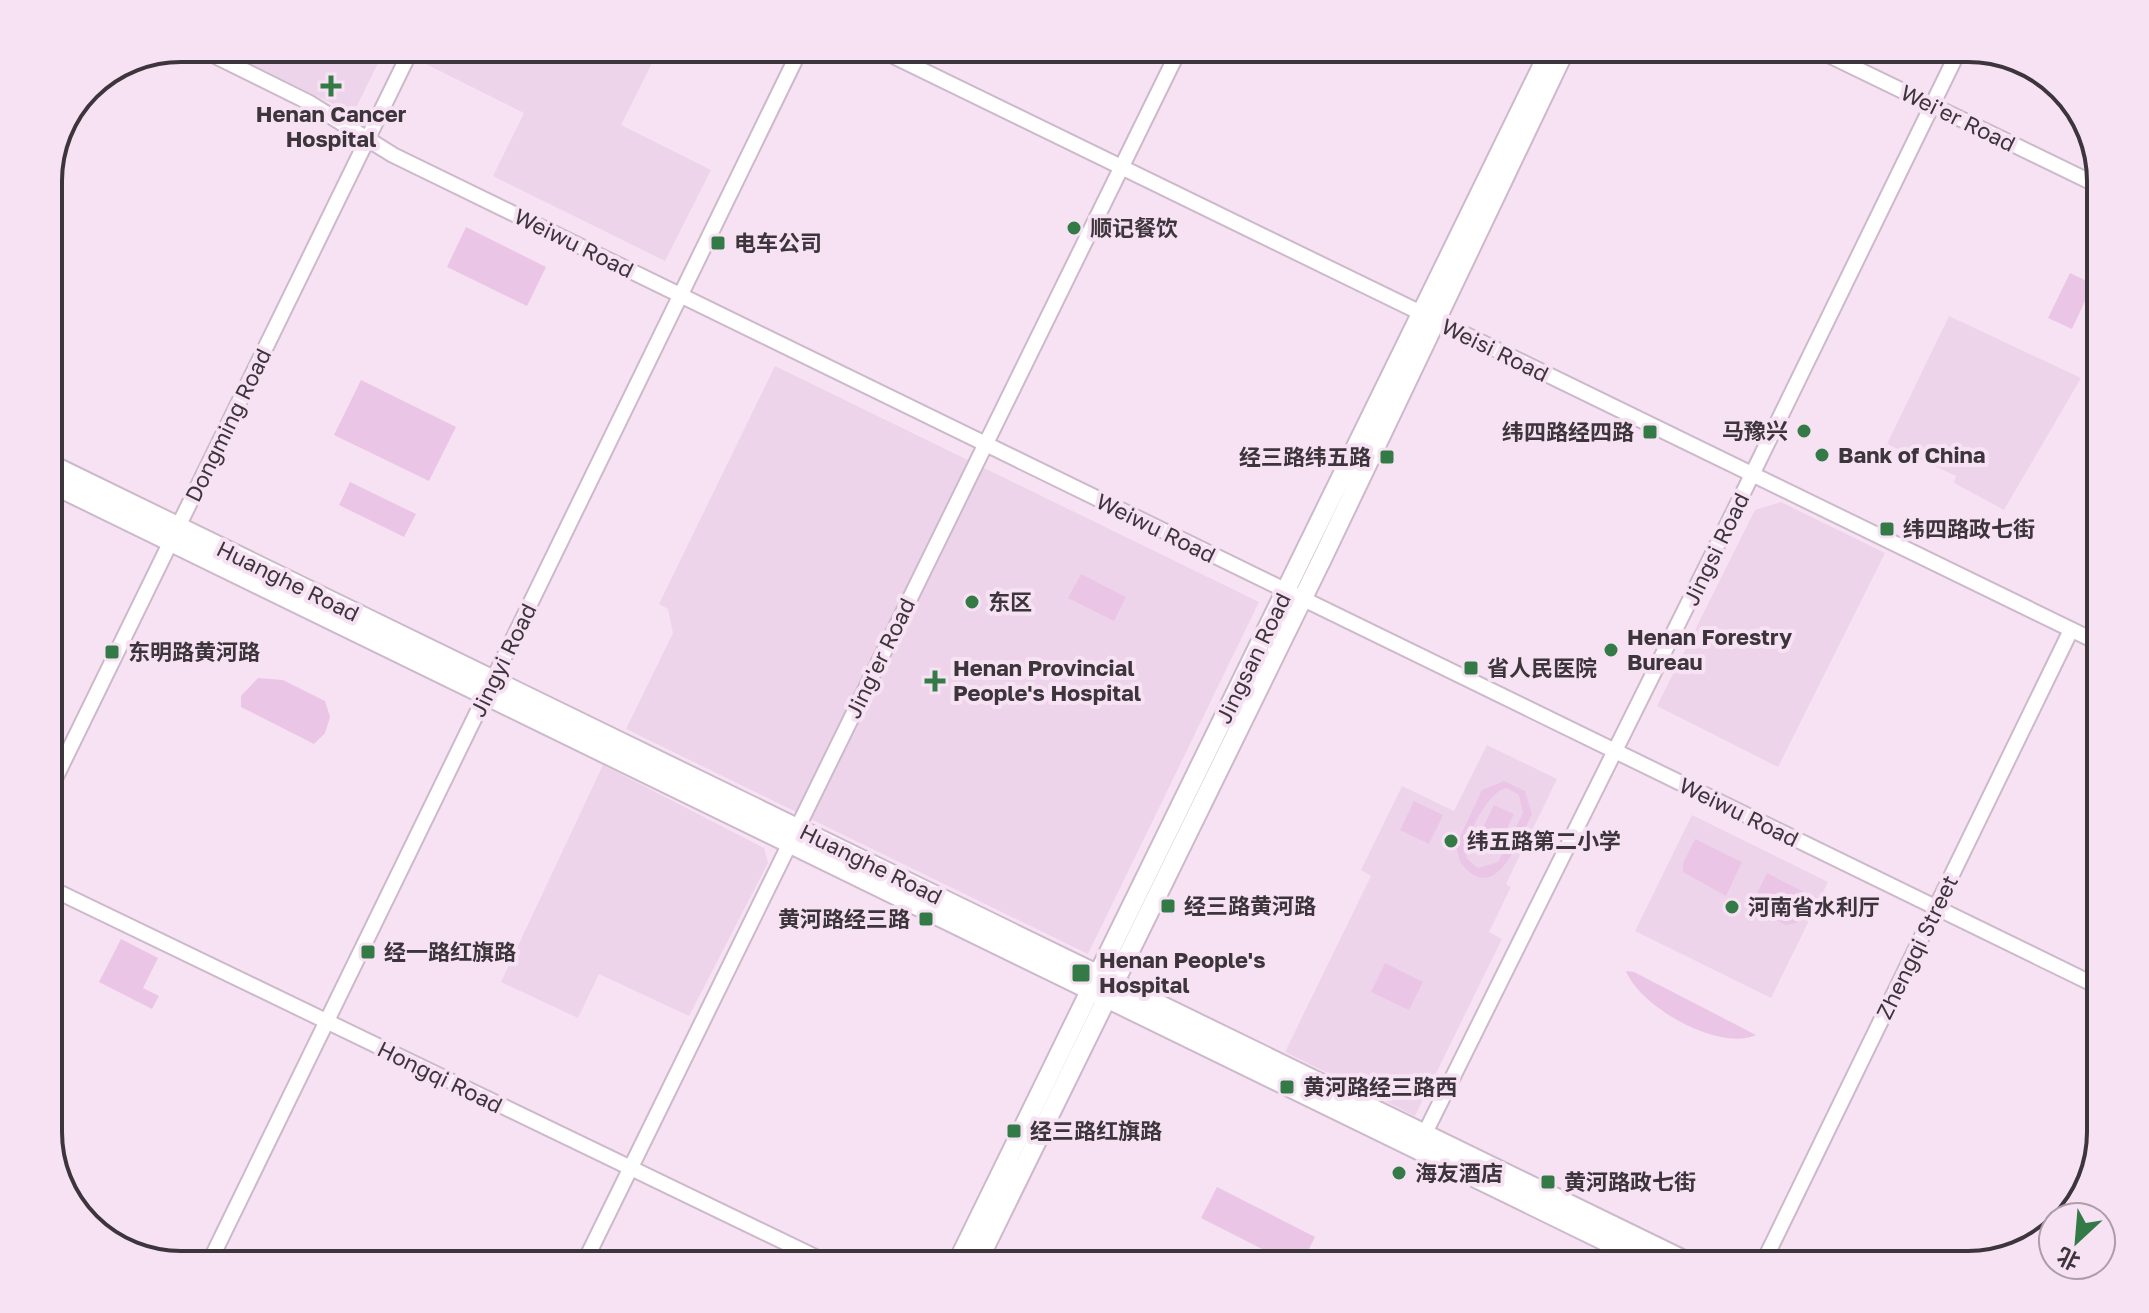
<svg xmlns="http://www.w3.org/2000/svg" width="2149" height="1313" font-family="'Golos Text','Noto Sans SC',sans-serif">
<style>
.built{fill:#eed4ea}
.green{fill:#eac5e6;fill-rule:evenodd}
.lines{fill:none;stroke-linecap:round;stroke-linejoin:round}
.minor-casing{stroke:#ccb9ca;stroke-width:18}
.major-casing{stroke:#ccb9ca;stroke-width:22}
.minor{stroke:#fff;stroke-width:14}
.major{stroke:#fff;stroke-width:18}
.poi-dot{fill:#337a47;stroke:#f7e2f4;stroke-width:3}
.labels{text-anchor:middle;stroke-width:8;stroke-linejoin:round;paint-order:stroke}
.poi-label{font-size:22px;font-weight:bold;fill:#3d353c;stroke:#f7e2f4;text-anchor:start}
.street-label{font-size:22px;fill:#3d353c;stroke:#f7e2f4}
.rim{fill:none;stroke:#3d353c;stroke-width:4}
</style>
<rect width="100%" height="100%" fill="#f7e2f4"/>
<path class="built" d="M 656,55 L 621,125 L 711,170 L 665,261 L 493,176 L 524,113 L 426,64 L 430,56 L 487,56 L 493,59 L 495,56 Z
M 238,57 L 381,57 L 353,114 Z
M 1949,316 L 2081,378 L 2004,510 L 1954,483 L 1956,476 L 1887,444 Z
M 775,366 L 1259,602 L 1088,954 L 626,729 L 673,633 L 668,609 L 659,604 Z
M 1781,502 L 1885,553 L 1778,767 L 1657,706 L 1755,510 Z
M 1487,745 L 1557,779 L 1506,884 L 1511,887 L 1489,932 L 1502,939 L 1415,1116 L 1285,1052 L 1371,876 L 1361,870 L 1402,786 L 1454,811 Z
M 603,765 L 764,848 L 768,863 L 689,1016 L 599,974 L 578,1018 L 501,982 Z
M 1692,815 L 1828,882 L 1771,998 L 1635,931 Z"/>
<path class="green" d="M 466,227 L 546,267 L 527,306 L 447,267 Z
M 2070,273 L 2093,284 L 2072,329 L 2048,318 Z
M 361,380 L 456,427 L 429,481 L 334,435 Z
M 350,482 L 416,514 L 404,537 L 339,505 Z
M 1081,574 L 1126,597 L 1114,621 L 1068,598 Z
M 258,678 L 283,680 L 325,701 L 330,717 L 325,733 L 314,744 L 241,707 L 241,696 Z
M 1504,781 L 1525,791 L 1532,814 C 1519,839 1496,909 1460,862 L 1456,845 L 1482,790 ZM 1507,788 L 1519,795 L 1523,813 L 1498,862 L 1478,868 L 1467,859 C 1462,841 1488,790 1507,788 Z
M 1414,801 L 1443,815 L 1429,844 L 1400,830 Z
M 1494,805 L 1514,814 L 1495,853 L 1475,843 Z
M 1695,839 L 1742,862 L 1726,896 L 1683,872 L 1683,863 Z
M 1767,873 L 1802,891 L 1807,897 L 1796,923 L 1786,925 L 1750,908 Z
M 121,939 L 158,958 L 143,988 L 159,996 L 152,1009 L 99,982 Z
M 1385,963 L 1423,982 L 1409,1010 L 1371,992 Z
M 1626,971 L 1634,972 L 1756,1035 C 1719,1052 1640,1007 1626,971 Z
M 1217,1187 L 1315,1237 L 1301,1265 L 1294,1265 L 1201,1218 Z"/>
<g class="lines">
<defs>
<path id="minor" d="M 1816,49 L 2101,187
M 889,54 L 2101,644
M 217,57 L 308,102 L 393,155 L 2101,988
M 48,793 L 408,56
M 48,887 L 832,1265
M 1425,1133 L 1745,489 L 1960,48
M 208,1265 L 798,54
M 583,1265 L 1178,52
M 1762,1265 L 2071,630"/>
<path id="major" d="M 48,463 L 1694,1265
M 48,482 L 1654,1265
M 956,1265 L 1550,50
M 976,1265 L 1322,559 L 1565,50"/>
</defs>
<use href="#minor" class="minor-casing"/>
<use href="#major" class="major-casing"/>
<use href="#minor" class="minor"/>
<use href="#major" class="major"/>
</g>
<g class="poi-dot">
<path d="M327 74h8v8h8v8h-8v8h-8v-8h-8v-8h8z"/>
<circle cx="1074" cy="228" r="8"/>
<rect x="710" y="235" width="16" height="16" rx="4"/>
<circle cx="1804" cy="431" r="8"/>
<rect x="1642" y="424" width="16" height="16" rx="4"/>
<circle cx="1822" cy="455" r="8"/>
<rect x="1379" y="449" width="16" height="16" rx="4"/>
<rect x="1879" y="521" width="16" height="16" rx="4"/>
<circle cx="972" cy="602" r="8"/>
<circle cx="1611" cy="650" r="8"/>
<rect x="104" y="644" width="16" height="16" rx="4"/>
<rect x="1463" y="660" width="16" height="16" rx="4"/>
<path d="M931 669h8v8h8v8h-8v8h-8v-8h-8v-8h8z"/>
<circle cx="1451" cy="841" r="8"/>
<rect x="1160" y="898" width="16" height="16" rx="4"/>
<circle cx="1732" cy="907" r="8"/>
<rect x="918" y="911" width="16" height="16" rx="4"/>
<rect x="360" y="944" width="16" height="16" rx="4"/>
<rect x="1071" y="963" width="20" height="20" rx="4"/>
<rect x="1279" y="1079" width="16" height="16" rx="4"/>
<rect x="1006" y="1123" width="16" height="16" rx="4"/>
<circle cx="1399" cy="1173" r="8"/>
<rect x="1540" y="1174" width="16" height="16" rx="4"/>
</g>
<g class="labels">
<g class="poi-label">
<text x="331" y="122" text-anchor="middle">Henan Cancer<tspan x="331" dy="25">Hospital</tspan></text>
<text x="1090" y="236">顺记餐饮</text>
<text x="734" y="251">电车公司</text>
<text x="1788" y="439" text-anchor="end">马豫兴</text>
<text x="1634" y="440" text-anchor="end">纬四路经四路</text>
<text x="1838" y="463">Bank of China</text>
<text x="1371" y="465" text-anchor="end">经三路纬五路</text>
<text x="1903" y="537">纬四路政七街</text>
<text x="988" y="610">东区</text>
<text x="1627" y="645">Henan Forestry<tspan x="1627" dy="25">Bureau</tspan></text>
<text x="128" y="660">东明路黄河路</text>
<text x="953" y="676">Henan Provincial<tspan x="953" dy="25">People's Hospital</tspan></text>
<text x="1487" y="676">省人民医院</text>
<text x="1467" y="849">纬五路第二小学</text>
<text x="1184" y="914">经三路黄河路</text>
<text x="1748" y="915">河南省水利厅</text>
<text x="910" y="927" text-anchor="end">黄河路经三路</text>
<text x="384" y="960">经一路红旗路</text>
<text x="1099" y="968">Henan People's<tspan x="1099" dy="25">Hospital</tspan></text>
<text x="1303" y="1095">黄河路经三路西</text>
<text x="1030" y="1139">经三路红旗路</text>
<text x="1415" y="1181">海友酒店</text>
<text x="1564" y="1190">黄河路政七街</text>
</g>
<g class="street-label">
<text transform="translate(1958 118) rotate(26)" y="8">Wei'er Road</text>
<text transform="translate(574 243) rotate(26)" y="8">Weiwu Road</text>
<text transform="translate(1495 350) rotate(26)" y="8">Weisi Road</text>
<text transform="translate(228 425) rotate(-64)" y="8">Dongming Road</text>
<text transform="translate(1156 528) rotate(26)" y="8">Weiwu Road</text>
<text transform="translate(1716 549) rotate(-64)" y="8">Jingsi Road</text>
<text transform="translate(288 581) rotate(26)" y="8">Huanghe Road</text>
<text transform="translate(880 658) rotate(-64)" y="8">Jing'er Road</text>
<text transform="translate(1253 658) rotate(-64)" y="8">Jingsan Road</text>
<text transform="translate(503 660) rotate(-64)" y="8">Jingyi Road</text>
<text transform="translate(1739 812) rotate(26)" y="8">Weiwu Road</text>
<text transform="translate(871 864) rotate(26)" y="8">Huanghe Road</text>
<text transform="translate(1917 947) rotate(-64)" y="8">Zhengqi Street</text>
<text transform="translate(440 1077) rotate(26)" y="8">Hongqi Road</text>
</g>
</g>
<path d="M0 0H2149V1313H0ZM181 62H1968A119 119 0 0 1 2087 181V1132A119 119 0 0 1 1968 1251H181A119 119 0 0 1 62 1132V181A119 119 0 0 1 181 62Z" fill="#f7e2f4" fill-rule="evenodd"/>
<path class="rim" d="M181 62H1968A119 119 0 0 1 2087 181V1132A119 119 0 0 1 1968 1251H181A119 119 0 0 1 62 1132V181A119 119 0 0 1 181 62Z"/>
<g transform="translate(2077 1241) rotate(206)"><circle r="38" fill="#f7e2f4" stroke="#ad9daa" stroke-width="2"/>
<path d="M0-6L14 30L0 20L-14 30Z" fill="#337a47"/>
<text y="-12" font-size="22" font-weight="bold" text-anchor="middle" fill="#3d353c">北</text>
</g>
</svg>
